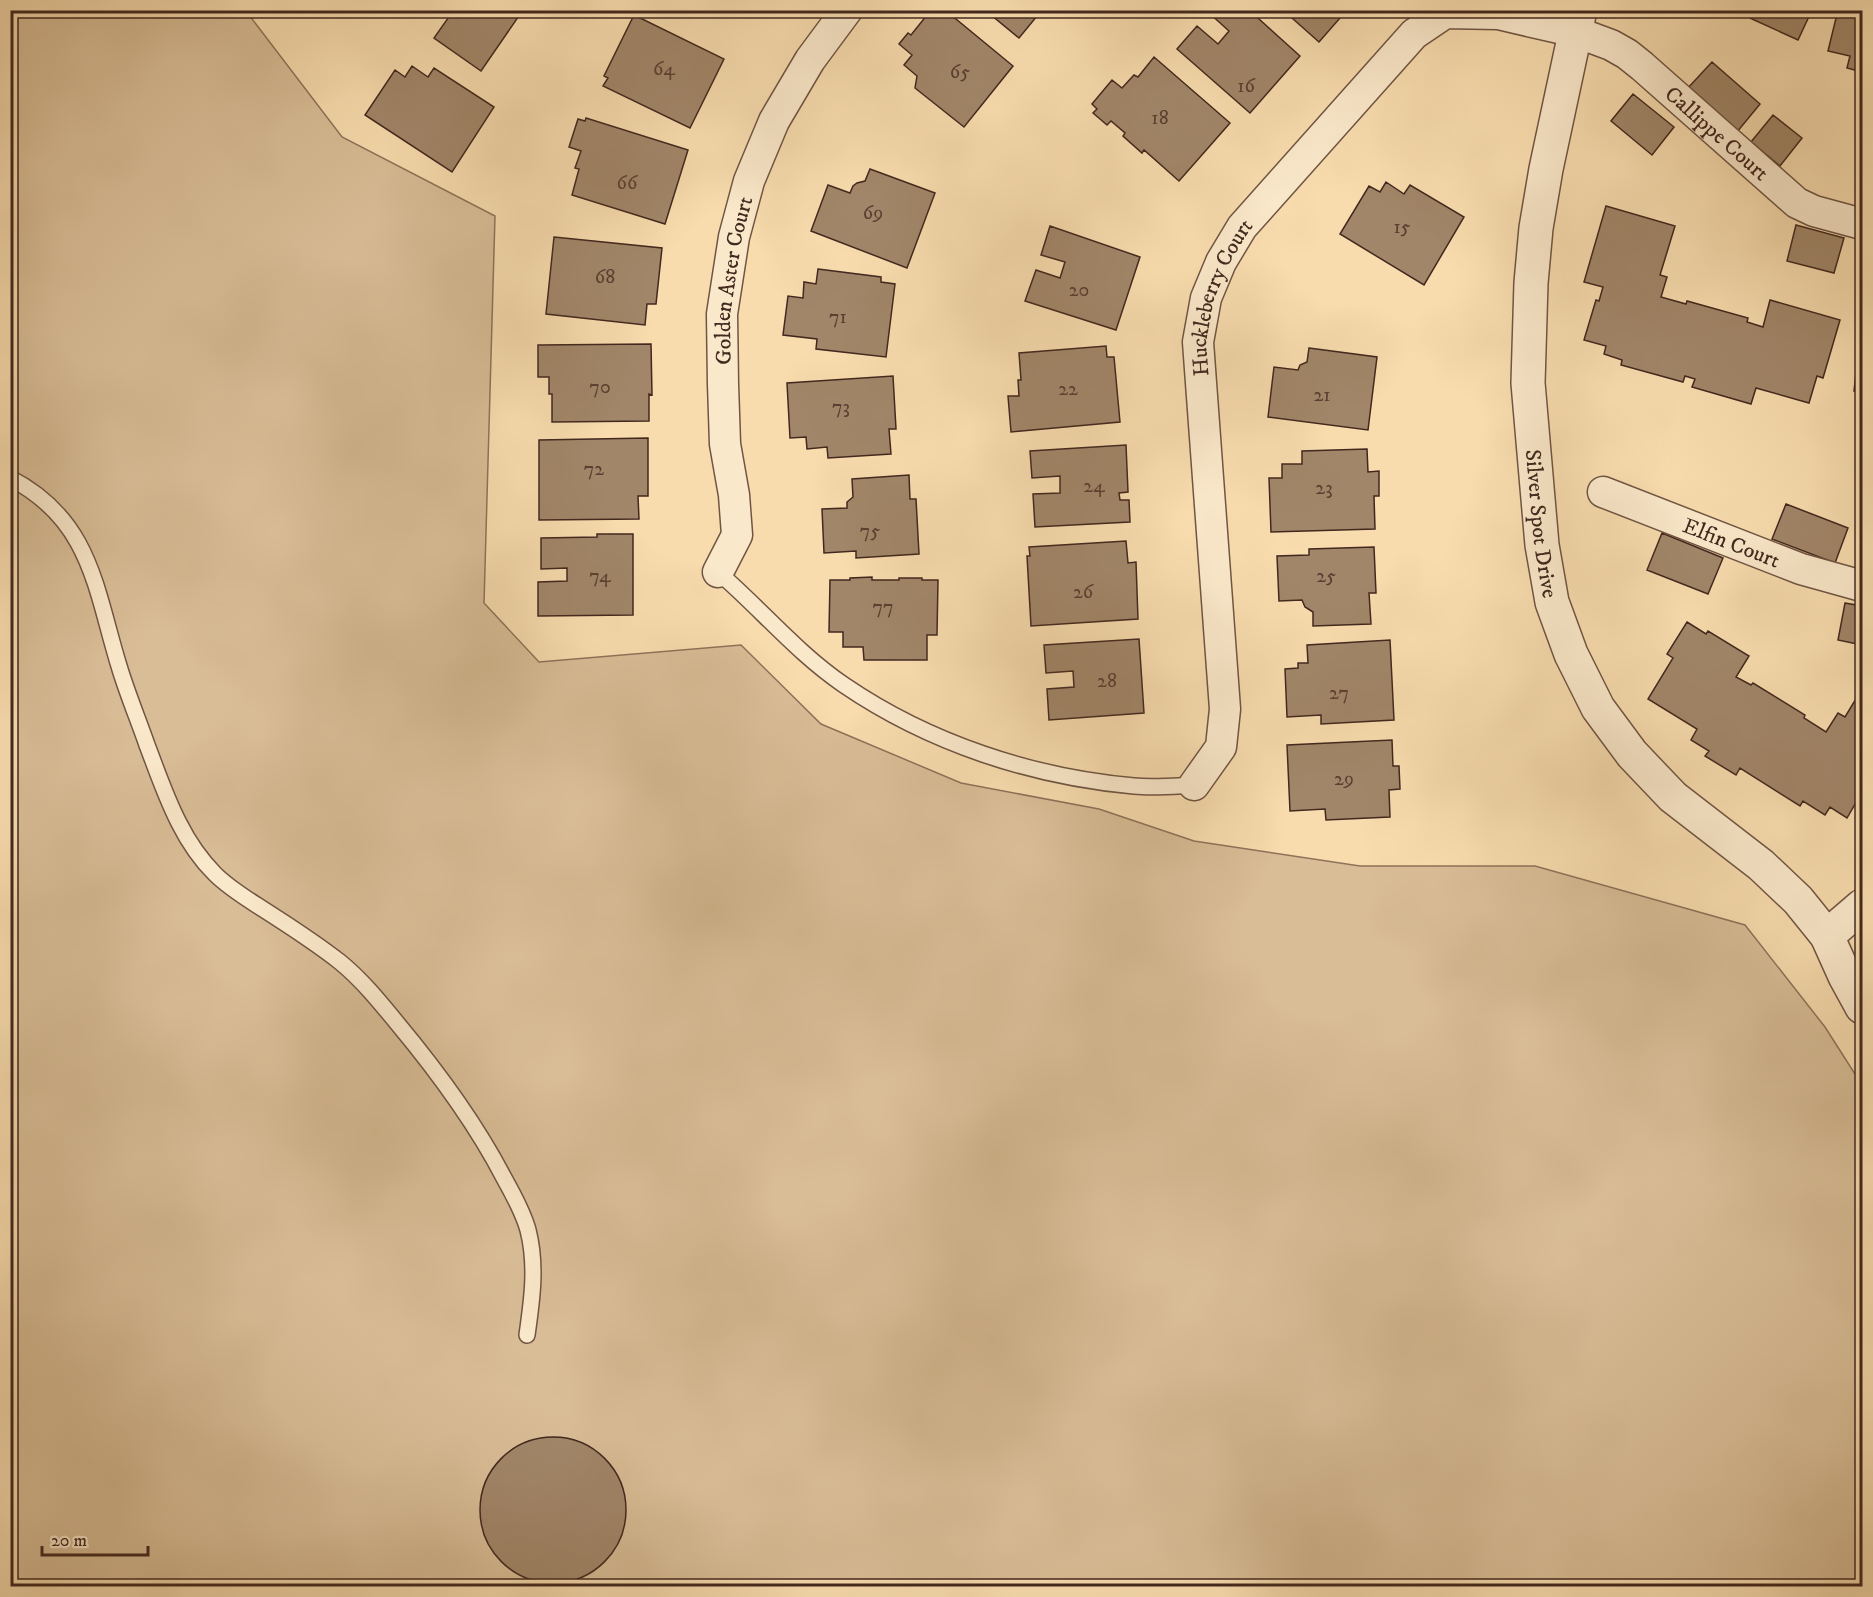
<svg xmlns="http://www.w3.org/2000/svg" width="1873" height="1597" font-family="'IM FELL DW Pica',serif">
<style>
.green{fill:#d9bd96;stroke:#8e725a;stroke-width:1.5}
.building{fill:#a18669;stroke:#42281f;stroke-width:1.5}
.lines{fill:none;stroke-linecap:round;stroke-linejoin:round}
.service-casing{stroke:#705543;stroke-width:18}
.minor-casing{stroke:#705543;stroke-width:33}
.tertiary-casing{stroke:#705543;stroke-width:36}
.service{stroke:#fae8ca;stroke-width:15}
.minor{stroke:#fae8ca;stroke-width:30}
.tertiary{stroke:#fae8ca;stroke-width:33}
.labels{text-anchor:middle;stroke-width:4.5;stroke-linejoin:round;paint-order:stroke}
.number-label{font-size:20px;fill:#5a4032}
.street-label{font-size:22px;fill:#42281f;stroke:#fae8ca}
</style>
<rect width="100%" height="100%" fill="#f8dcae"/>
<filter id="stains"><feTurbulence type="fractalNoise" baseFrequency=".00333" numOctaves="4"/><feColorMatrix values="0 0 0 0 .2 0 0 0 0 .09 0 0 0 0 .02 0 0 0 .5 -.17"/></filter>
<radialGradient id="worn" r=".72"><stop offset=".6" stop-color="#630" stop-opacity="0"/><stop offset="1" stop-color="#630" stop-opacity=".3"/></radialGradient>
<path class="green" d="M 11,11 L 246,11 L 342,137 L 495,216 L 484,603 L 539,662 L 741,645 L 821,724 L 961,783 L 1099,809 L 1194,841 L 1360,866 L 1535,866 L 1745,925 L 1825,1027 L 1862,1085 L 1862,1586 L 11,1586 Z"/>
<path class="building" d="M 446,10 L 523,10 L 481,71 L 434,38 L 451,14 Z
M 931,10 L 945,10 L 1013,66 L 964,127 L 915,88 L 917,76 L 904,65 L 912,55 L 899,44 L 908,33 L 911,35 Z
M 985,10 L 1042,10 L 1019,38 Z
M 1211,10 L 1249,10 L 1300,56 L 1250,113 L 1177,49 L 1197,26 L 1218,44 L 1229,31 L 1209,13 Z
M 1283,10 L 1347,10 L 1319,42 Z
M 1741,10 L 1812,10 L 1798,40 L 1750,18 L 1751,15 Z
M 1838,10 L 1862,10 L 1862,72 L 1847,68 L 1850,56 L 1828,51 Z
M 634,15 L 724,59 L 690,128 L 603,86 L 608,78 L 604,76 Z
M 1154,57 L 1230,123 L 1179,181 L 1144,150 L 1142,153 L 1123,136 L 1125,133 L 1111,121 L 1107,125 L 1093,113 L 1097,109 L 1092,104 L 1112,80 L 1122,88 L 1134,75 L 1138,77 Z
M 1712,62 L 1760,104 L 1737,132 L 1687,89 Z
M 412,66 L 428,77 L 434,68 L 494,107 L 452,172 L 365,115 L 395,70 L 405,77 Z
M 1633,94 L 1674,127 L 1652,155 L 1611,121 Z
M 1773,115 L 1802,138 L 1780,166 L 1751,142 Z
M 586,118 L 688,150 L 665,224 L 572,195 L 579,169 L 575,168 L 581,151 L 569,147 L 578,119 L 585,121 Z
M 870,169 L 935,193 L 907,268 L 811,231 L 828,185 L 850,193 L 853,186 L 857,183 L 865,181 Z
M 1386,182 L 1404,194 L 1410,185 L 1464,217 L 1424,285 L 1340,234 L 1369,186 L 1380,192 Z
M 1606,206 L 1675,226 L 1660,275 L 1667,277 L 1661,297 L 1686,304 L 1687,301 L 1748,318 L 1747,322 L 1763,327 L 1770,300 L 1840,320 L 1823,378 L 1817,376 L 1809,403 L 1756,388 L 1751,404 L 1692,387 L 1695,379 L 1685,376 L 1683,382 L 1621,365 L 1622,360 L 1604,354 L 1606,346 L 1584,340 L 1596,300 L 1599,301 L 1603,287 L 1584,282 Z
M 1796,225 L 1844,238 L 1834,273 L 1787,261 Z
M 1050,226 L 1140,257 L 1116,330 L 1025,301 L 1036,270 L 1060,278 L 1065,262 L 1041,255 Z
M 554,237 L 662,248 L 656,304 L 647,304 L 645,325 L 546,314 Z
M 1862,262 L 1862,282 L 1857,281 Z
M 818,269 L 881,277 L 881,282 L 895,284 L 886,357 L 816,349 L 817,339 L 783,335 L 788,296 L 803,298 L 804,282 L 816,284 Z
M 651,344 L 652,395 L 649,394 L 649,421 L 552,422 L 552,394 L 549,394 L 549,377 L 538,377 L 538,345 Z
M 1106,346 L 1107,357 L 1114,357 L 1120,422 L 1011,432 L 1008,396 L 1019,396 L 1018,380 L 1021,380 L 1019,353 Z
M 1309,348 L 1377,357 L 1368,430 L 1268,417 L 1274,367 L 1298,370 L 1300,365 L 1307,362 Z
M 1858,356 L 1862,356 L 1862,414 L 1856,413 L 1859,391 L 1854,391 Z
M 893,376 L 896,429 L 889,429 L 891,454 L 828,458 L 827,447 L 807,449 L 806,437 L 790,438 L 787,383 Z
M 648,438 L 648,496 L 638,496 L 639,519 L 539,520 L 539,440 Z
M 1126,445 L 1128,492 L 1119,493 L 1120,500 L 1129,500 L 1130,522 L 1035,527 L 1033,494 L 1060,493 L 1060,476 L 1032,478 L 1030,451 Z
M 1367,449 L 1368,472 L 1379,471 L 1379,496 L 1374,496 L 1375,529 L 1271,532 L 1269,478 L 1282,478 L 1282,464 L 1302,464 L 1302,451 Z
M 909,475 L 910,499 L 916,499 L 919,554 L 856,558 L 856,551 L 824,553 L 822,509 L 847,508 L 847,502 L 853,497 L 852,479 Z
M 1786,504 L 1848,528 L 1835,563 L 1772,539 Z
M 1662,533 L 1723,558 L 1708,594 L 1647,570 Z
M 597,534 L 633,534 L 633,615 L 538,616 L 538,582 L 567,581 L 567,568 L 541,569 L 541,538 L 597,537 Z
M 1126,541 L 1128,563 L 1136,562 L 1138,619 L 1031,626 L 1027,556 L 1030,556 L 1029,547 Z
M 1374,547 L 1376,593 L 1369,593 L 1371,624 L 1313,626 L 1313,612 L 1305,607 L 1302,600 L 1279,601 L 1277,556 L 1309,555 L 1309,549 Z
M 872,577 L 872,580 L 899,580 L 899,578 L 922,578 L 922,580 L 938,580 L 937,635 L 927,635 L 927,660 L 864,660 L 863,647 L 843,647 L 843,632 L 829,632 L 830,580 L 850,580 L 850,578 Z
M 1845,603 L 1862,606 L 1862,645 L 1838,640 Z
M 1687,622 L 1706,634 L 1708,631 L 1749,656 L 1736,677 L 1751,685 L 1753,683 L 1805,715 L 1804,718 L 1826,732 L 1838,713 L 1845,717 L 1862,689 L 1862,792 L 1847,818 L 1830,807 L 1825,815 L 1803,801 L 1800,806 L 1740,768 L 1736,775 L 1705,756 L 1709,751 L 1691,740 L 1697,729 L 1648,699 L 1673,658 L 1667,654 Z
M 1139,639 L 1144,713 L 1049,720 L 1047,689 L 1074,687 L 1073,671 L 1046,673 L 1044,645 Z
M 1390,640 L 1394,720 L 1321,724 L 1321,715 L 1287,717 L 1285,669 L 1298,668 L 1298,663 L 1308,663 L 1307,645 Z
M 1392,740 L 1393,766 L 1399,766 L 1400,789 L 1389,790 L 1390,817 L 1326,820 L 1325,809 L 1290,811 L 1287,745 Z
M480 1510a73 73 0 1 1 146 0a73 73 0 1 1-146 0Z"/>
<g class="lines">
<defs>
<path id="service" d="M 10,478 C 91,520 95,588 119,666 C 127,693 138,719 147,745 C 157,771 166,798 179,823 C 188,841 201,860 215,874 C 230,889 249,900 266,911 C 291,927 316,943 340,962 C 361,979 379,1001 397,1023 C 437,1071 475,1122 504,1178 C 513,1194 523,1212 528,1230 C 537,1265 532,1300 527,1335
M 718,572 C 761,609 797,653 844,685 C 929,743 1032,777 1134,786 C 1154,788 1174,786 1194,785"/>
<g id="minor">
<path id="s1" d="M 1603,492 L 1801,569 L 1862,586"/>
<path id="s2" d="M 718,572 L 737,535 L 734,495 L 725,444 L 723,384 L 722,314 L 734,237 L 749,181 L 774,121 L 810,60 L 847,10"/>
<path id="s3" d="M 1194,785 L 1221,747 L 1225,709 L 1198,342 L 1206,298 L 1221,262 L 1242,227 L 1414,34 L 1445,13 L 1498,14 L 1576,32 L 1611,45 L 1627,54 L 1642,66 L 1797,203 L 1814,211 L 1862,224"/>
</g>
<g id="tertiary">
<path id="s4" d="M 1580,10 L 1546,169 L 1536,228 L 1531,283 L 1528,383 L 1542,545 L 1552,602 L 1571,654 L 1598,708 L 1632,754 L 1673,797 L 1761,865 L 1798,900 L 1827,936 L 1845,976 L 1862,1007"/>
<path d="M 1827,936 L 1862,906"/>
</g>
</defs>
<use href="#service" class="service-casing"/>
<use href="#minor" class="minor-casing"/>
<use href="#tertiary" class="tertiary-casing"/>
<use href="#service" class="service"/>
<use href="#minor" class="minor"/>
<use href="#tertiary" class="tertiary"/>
</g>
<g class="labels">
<g class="number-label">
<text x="664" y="75">64</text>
<text x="960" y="78">65</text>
<text x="1246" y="92">16</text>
<text x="1160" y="124">18</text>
<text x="627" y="189">66</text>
<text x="873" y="219">69</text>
<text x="1402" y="233">15</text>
<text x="605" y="283">68</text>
<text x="1079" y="296">20</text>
<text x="838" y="323">71</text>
<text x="600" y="393">70</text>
<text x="1068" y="395">22</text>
<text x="1322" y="401">21</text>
<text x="841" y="413">73</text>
<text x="594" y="475">72</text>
<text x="1094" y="492">24</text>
<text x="1324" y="494">23</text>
<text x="870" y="537">75</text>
<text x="600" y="582">74</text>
<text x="1326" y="582">25</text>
<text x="1083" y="598">26</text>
<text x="883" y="613">77</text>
<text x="1107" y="687">28</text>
<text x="1339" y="699">27</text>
<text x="1344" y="785">29</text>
</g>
<g class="street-label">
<text dy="8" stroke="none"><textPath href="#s3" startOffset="1182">Callippe Court</textPath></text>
<text dy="8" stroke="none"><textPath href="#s2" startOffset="298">Golden Aster Court</textPath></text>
<text dy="8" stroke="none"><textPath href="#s3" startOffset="502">Huckleberry Court</textPath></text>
<text dy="8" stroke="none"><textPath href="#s4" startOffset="519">Silver Spot Drive</textPath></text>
<text dy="8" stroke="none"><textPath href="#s1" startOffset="138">Elfin Court</textPath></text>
</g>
</g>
<rect width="1873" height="1597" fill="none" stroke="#f8dcae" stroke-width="36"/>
<rect x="12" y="12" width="1849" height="1573" fill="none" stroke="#42281f" stroke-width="3"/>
<rect x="18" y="18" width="1837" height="1561" fill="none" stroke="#42281f" stroke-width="1.5"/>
<path d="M42 1546v9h106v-9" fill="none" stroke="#42281f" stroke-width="3"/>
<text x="51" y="1546" font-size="18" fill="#42281f" stroke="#fae8ca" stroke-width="4.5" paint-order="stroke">20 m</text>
<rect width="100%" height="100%" filter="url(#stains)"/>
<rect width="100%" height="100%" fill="url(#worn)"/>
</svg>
